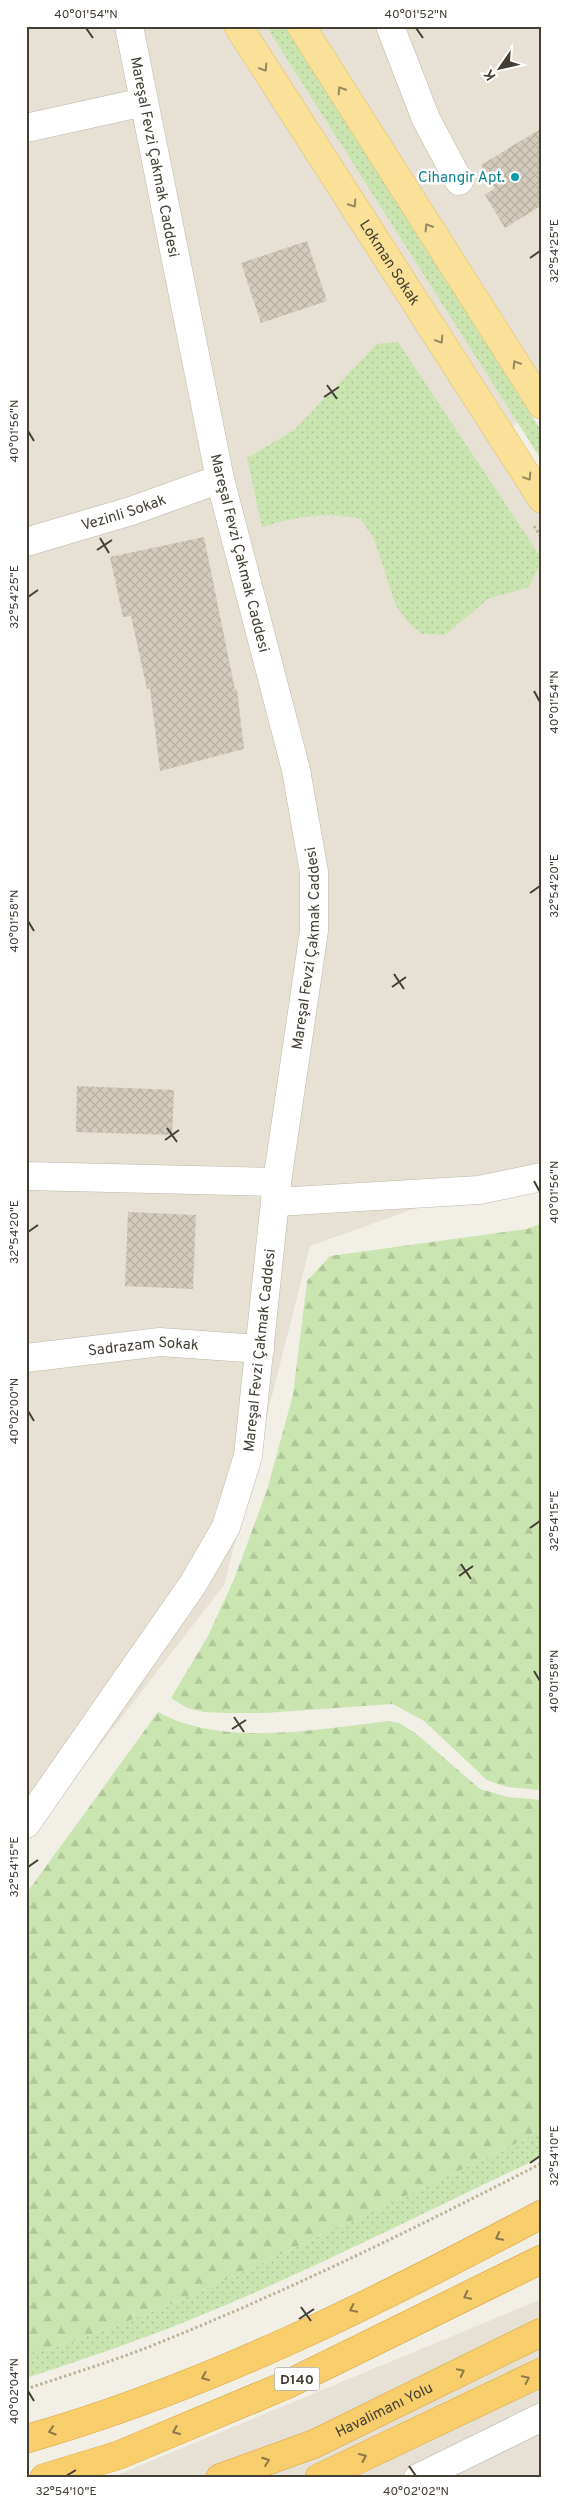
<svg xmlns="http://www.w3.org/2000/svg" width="568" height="2504" font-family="Overpass,sans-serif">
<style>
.residential{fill:#e6e1d4}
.grass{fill:url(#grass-dots)}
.forest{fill:url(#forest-firs)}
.building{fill:url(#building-cross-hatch)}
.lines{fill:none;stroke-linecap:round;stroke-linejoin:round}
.minor-casing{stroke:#bdb7a9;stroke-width:29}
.major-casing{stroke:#debe67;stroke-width:29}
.highway-casing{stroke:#d7a23b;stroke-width:29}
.path{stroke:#beb39a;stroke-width:3;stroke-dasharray:2.5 2.5;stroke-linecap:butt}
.minor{stroke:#fff;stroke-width:28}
.major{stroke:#fae197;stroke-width:28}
.highway{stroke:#f8cd6b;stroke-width:28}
.oneway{stroke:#968861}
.oneway2{stroke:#8c784b}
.ticks{fill:none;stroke:#443f35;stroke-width:2}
.culture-dot{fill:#0f9aa8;stroke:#fff;stroke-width:2}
.labels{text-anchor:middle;stroke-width:5;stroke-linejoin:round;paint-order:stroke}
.shield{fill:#fff;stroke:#7c7972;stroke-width:1}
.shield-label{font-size:14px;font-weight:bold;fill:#443f35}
.street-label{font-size:15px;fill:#443f35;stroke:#fff}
.culture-label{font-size:15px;fill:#0d838f;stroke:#fff;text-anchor:end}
.neatline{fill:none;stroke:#443f35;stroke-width:2}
.ticks-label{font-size:12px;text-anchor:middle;fill:#443f35}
</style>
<defs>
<pattern id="grass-dots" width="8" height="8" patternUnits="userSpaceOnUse" patternTransform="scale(1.25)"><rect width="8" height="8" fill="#cbe5b0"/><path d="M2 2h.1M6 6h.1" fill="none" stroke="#b0c698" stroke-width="1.8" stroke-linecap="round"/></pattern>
<pattern id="forest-firs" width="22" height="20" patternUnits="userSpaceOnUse" patternTransform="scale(1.25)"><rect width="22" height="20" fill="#cbe5b0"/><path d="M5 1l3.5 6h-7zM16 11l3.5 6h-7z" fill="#b0c698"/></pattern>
<pattern id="building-cross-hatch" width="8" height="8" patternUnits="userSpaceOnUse" patternTransform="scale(1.25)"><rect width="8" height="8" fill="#d3cbbc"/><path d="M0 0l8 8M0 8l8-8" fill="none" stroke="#b6afa2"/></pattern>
</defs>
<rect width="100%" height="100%" fill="#f2efe6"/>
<path class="residential" d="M 26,26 L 542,26 L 542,407 L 509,428 L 542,477 L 542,1163 L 310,1246 L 224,1585 L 26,1841 Z
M 542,2299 L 542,2478 L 110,2478 Z"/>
<path class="grass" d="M 266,26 L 284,26 L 542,432 L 542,461 Z
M 398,342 L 542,559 L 529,587 L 488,599 L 445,635 L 422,634 L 408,622 L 396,606 L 374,539 L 361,519 C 326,511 295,517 262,527 L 247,458 L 294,430 L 377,344 Z
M 542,2130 L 542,2156 L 529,2163 C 416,2216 304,2274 187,2321 C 135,2342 81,2360 26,2378 L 26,2356 C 129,2326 227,2280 323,2234 C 396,2200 470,2167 542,2130 Z"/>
<path class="forest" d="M 542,1223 L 542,1796 L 539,1790 L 507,1787 L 487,1780 L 424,1721 L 393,1704 L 265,1713 L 226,1713 L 204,1712 L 187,1708 L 171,1698 L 208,1636 L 235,1577 L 267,1490 L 293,1395 L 307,1281 L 330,1256 L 527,1229 Z
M 158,1712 C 223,1748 318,1729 389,1721 L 399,1723 L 414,1732 L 480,1789 L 508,1797 L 542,1800 L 542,2130 C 470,2167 396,2200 323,2234 C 227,2280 129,2326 26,2356 L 26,1894 Z"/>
<path class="building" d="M 542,128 L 542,205 L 505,228 L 485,195 L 495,188 L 481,165 Z
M 307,241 L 327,301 L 261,323 L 241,263 Z
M 204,537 L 235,690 L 237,689 L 244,749 L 160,771 L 150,688 L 147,689 L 131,616 L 123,617 L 110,557 Z
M 77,1086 L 174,1090 L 172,1135 L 76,1132 Z
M 128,1212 L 196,1215 L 193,1289 L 125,1286 Z"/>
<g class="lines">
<defs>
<g id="minor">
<path d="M 390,26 L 426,119 L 459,181"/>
<path d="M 26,128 L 144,102"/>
<path id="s1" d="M 26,542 L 131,511 L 220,479"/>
<path d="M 26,1176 L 277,1182"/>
<path d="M 276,1202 L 479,1190 L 542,1177"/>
<path id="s2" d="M 26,1358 L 160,1342 L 260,1349"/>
<path id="s3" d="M 26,1824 L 193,1584 L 226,1527 L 248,1456 L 277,1182 L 314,931 L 314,872 L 296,770 L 220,479 L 129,26"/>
<path d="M 418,2478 L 542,2417"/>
</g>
<g id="major">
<path id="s4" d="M 238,26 L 542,499"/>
<path d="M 301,26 L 542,405"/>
</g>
<g id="highway">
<path d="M 26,2439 C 206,2388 377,2302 542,2214"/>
<path d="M 44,2478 L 119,2455 L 286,2385 L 542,2259"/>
<path id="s5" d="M 220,2478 L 314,2444 L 542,2332"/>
<path d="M 319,2478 L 542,2372"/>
</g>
</defs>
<use href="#minor" class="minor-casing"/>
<use href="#major" class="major-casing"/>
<use href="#highway" class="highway-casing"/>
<path class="path" d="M 534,526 L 542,538
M 26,2389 C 68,2375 110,2362 151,2346 C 284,2293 414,2229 542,2163"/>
<use href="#minor" class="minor"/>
<use href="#major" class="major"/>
<use href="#highway" class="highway"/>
</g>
<defs><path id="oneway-chevron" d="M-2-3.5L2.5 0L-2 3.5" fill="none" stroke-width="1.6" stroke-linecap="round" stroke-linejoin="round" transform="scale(1.25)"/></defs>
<g class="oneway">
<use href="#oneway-chevron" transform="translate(264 68) rotate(57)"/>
<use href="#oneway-chevron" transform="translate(341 90) rotate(-122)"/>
<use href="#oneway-chevron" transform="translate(353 204) rotate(57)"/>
<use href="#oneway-chevron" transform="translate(428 227) rotate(-122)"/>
<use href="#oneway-chevron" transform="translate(440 340) rotate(57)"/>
<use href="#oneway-chevron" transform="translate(516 364) rotate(-122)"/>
<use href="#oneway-chevron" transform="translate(528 477) rotate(57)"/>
</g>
<g class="oneway2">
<use href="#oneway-chevron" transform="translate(499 2237) rotate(152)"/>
<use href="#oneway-chevron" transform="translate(467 2296) rotate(154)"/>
<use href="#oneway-chevron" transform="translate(353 2309) rotate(154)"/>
<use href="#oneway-chevron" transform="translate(461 2372) rotate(-26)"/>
<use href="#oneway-chevron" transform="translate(205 2377) rotate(156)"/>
<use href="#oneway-chevron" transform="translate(526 2379) rotate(-26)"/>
<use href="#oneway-chevron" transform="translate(52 2431) rotate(163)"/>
<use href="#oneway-chevron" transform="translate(176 2431) rotate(157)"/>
<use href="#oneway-chevron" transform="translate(363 2457) rotate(-25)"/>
<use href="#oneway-chevron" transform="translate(266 2461) rotate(-20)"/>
</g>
<path class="ticks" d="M 86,28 L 93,38M 416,28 L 423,38M 530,258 L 540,251M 327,385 L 337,399M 324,397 L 339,387M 28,431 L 34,441M 100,538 L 109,553M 97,550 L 112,540M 28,597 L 38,590M 534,691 L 540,702M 530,893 L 540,886M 28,921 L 34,931M 394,974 L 404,989M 392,987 L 406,977M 167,1128 L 177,1142M 165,1140 L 179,1130M 534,1181 L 540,1192M 28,1232 L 38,1225M 28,1411 L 34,1421M 530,1528 L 540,1521M 461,1564 L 471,1579M 459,1576 L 473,1566M 534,1671 L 540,1681M 234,1717 L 244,1732M 232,1729 L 246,1720M 28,1867 L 38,1860M 530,2163 L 540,2156M 301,2307 L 311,2321M 299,2319 L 314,2309M 28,2391 L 34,2401M 409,2466 L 416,2476M 66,2476 L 76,2470"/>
<circle class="culture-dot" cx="515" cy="177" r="5"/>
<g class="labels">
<rect class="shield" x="274.5" y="2367.5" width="45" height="23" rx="4"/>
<g class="shield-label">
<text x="297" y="2384">D140</text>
</g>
<g class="street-label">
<text transform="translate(155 157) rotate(79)" y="5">Mareşal Fevzi Çakmak Caddesi</text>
<text dy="5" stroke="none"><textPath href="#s4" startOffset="281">Lokman Sokak</textPath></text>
<text dy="5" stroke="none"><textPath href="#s1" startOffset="102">Vezinli Sokak</textPath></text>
<text transform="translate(240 553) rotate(76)" y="5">Mareşal Fevzi Çakmak Caddesi</text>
<text dy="5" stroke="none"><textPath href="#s3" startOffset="944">Mareşal Fevzi Çakmak Caddesi</textPath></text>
<text dy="5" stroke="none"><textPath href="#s2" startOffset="118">Sadrazam Sokak</textPath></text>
<text dy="5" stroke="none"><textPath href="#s3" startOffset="539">Mareşal Fevzi Çakmak Caddesi</textPath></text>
<text dy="5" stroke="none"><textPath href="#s5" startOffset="178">Havalimanı Yolu</textPath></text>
</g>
<g class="culture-label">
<text x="505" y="182">Cihangir Apt.</text>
</g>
</g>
<rect width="568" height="2504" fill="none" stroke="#ffffff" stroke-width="55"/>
<g transform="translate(500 68) rotate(236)" stroke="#ffffff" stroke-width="4" paint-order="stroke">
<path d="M0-4L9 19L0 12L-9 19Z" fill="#443f35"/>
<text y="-8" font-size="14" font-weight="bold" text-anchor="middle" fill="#443f35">K</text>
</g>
<rect x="28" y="28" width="512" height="2448" class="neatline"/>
<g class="ticks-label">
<text x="86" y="18">40°01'54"N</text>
<text x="416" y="18">40°01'52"N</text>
<text transform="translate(554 251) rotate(-90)" y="4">32°54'25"E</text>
<text transform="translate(14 431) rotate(-90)" y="4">40°01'56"N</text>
<text transform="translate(14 597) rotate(-90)" y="4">32°54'25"E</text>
<text transform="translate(554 702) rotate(-90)" y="4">40°01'54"N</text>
<text transform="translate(554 886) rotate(-90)" y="4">32°54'20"E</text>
<text transform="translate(14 921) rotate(-90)" y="4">40°01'58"N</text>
<text transform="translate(554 1192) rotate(-90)" y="4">40°01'56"N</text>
<text transform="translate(14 1232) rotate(-90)" y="4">32°54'20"E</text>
<text transform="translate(14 1411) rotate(-90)" y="4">40°02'00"N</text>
<text transform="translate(554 1521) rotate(-90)" y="4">32°54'15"E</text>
<text transform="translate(554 1681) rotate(-90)" y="4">40°01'58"N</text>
<text transform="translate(14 1867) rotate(-90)" y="4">32°54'15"E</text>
<text transform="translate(554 2156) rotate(-90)" y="4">32°54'10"E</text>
<text transform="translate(14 2391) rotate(-90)" y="4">40°02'04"N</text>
<text x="66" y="2495">32°54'10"E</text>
<text x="416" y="2495">40°02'02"N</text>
</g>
</svg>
